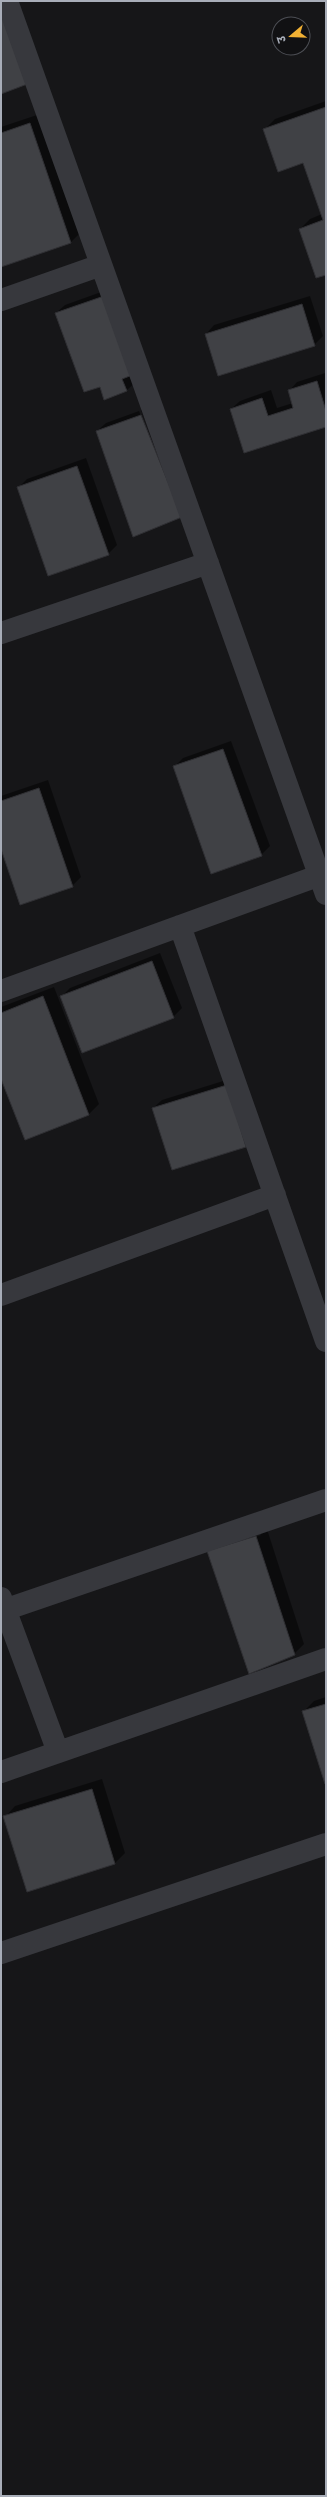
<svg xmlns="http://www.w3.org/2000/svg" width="327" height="2497" font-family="Poppins,'Noto Sans Devanagari',sans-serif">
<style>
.shadow{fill:#0007;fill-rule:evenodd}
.building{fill:#404145;stroke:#303034}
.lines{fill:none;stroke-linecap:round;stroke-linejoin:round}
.minor{stroke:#37383d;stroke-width:22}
</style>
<rect width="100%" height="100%" fill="#161618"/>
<path class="shadow" d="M 326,101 L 326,274 L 300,229 L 310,219 L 322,214 L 303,162 L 265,129 L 275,119 Z
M 40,114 L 81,232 L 71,242 L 1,266 L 1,127 Z
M 115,287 L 136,382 L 127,390 L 105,398 L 101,386 L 56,313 L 65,305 Z
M 310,296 L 323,336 L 314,345 L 206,334 L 214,325 Z
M 325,373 L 326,426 L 244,452 L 231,409 L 240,401 L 271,390 L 277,408 L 293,403 L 289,391 L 297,382 Z
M 150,407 L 191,508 L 182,516 L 134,535 L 97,431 L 106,423 L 139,411 L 180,513 L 182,513 L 141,410 Z
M 86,458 L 117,545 L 108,554 L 18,488 L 27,479 Z
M 231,741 L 270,846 L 261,855 L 174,767 L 183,758 Z
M 48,780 L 81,877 L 72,886 L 1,846 L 1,796 Z
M 160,953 L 182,1008 L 173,1017 L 61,997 L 70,988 Z
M 54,987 L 99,1104 L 89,1114 L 25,1139 L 1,1076 L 1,1007 Z
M 236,1077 L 246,1146 L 172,1168 L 153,1108 L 162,1100 Z
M 266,1526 L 304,1644 L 294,1654 L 208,1552 ZM 260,1533 L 261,1535 L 219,1549 Z
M 326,1697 L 326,1783 L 304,1711 L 314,1701 Z
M 102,1779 L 125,1853 L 115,1863 L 5,1817 L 15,1806 Z"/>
<path class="building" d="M 1,5 L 30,83 L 1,94 Z
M 326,107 L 326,275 L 316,278 L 299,229 L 323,220 L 303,163 L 278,172 L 263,129 Z
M 30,123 L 71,243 L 1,267 L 1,133 Z
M 107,295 L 135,374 L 122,379 L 127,391 L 104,400 L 100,387 L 84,392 L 55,313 Z
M 302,304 L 315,346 L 218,376 L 205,334 Z
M 317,381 L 326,411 L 326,427 L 244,453 L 230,409 L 262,398 L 268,416 L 293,408 L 288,390 Z
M 141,415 L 182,517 L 133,537 L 96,431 Z
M 77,466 L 109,555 L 48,576 L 17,487 Z
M 223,749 L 262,856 L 211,874 L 173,766 Z
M 39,788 L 73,887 L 20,905 L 1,849 L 1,801 Z
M 152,961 L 174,1018 L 82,1053 L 60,996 Z
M 43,996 L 89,1115 L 25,1140 L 1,1079 L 1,1013 Z
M 227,1085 L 246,1147 L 172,1170 L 152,1108 Z
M 256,1536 L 295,1655 L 249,1674 L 207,1551 Z
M 326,1704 L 326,1784 L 325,1784 L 302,1711 Z
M 92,1789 L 115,1864 L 27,1892 L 3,1816 Z"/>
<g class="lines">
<path class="minor" d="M 7,1 L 326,894
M 1,300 L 101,265
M 1,633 L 208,563
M 180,926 L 326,1341
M 1,991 L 326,873
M 1,1295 L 275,1195
M 1,1598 L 58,1752
M 1,1611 L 326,1500
M 1,1772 L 326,1659
M 1,1953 L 326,1844"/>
</g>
<rect width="327" height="2497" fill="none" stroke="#a8adb8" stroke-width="4"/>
<g transform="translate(291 36) rotate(251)"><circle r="19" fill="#111113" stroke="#4d4f55"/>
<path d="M0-3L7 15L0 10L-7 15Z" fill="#f2b134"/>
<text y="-6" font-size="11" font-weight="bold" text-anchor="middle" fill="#a8adb8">उ</text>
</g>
</svg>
